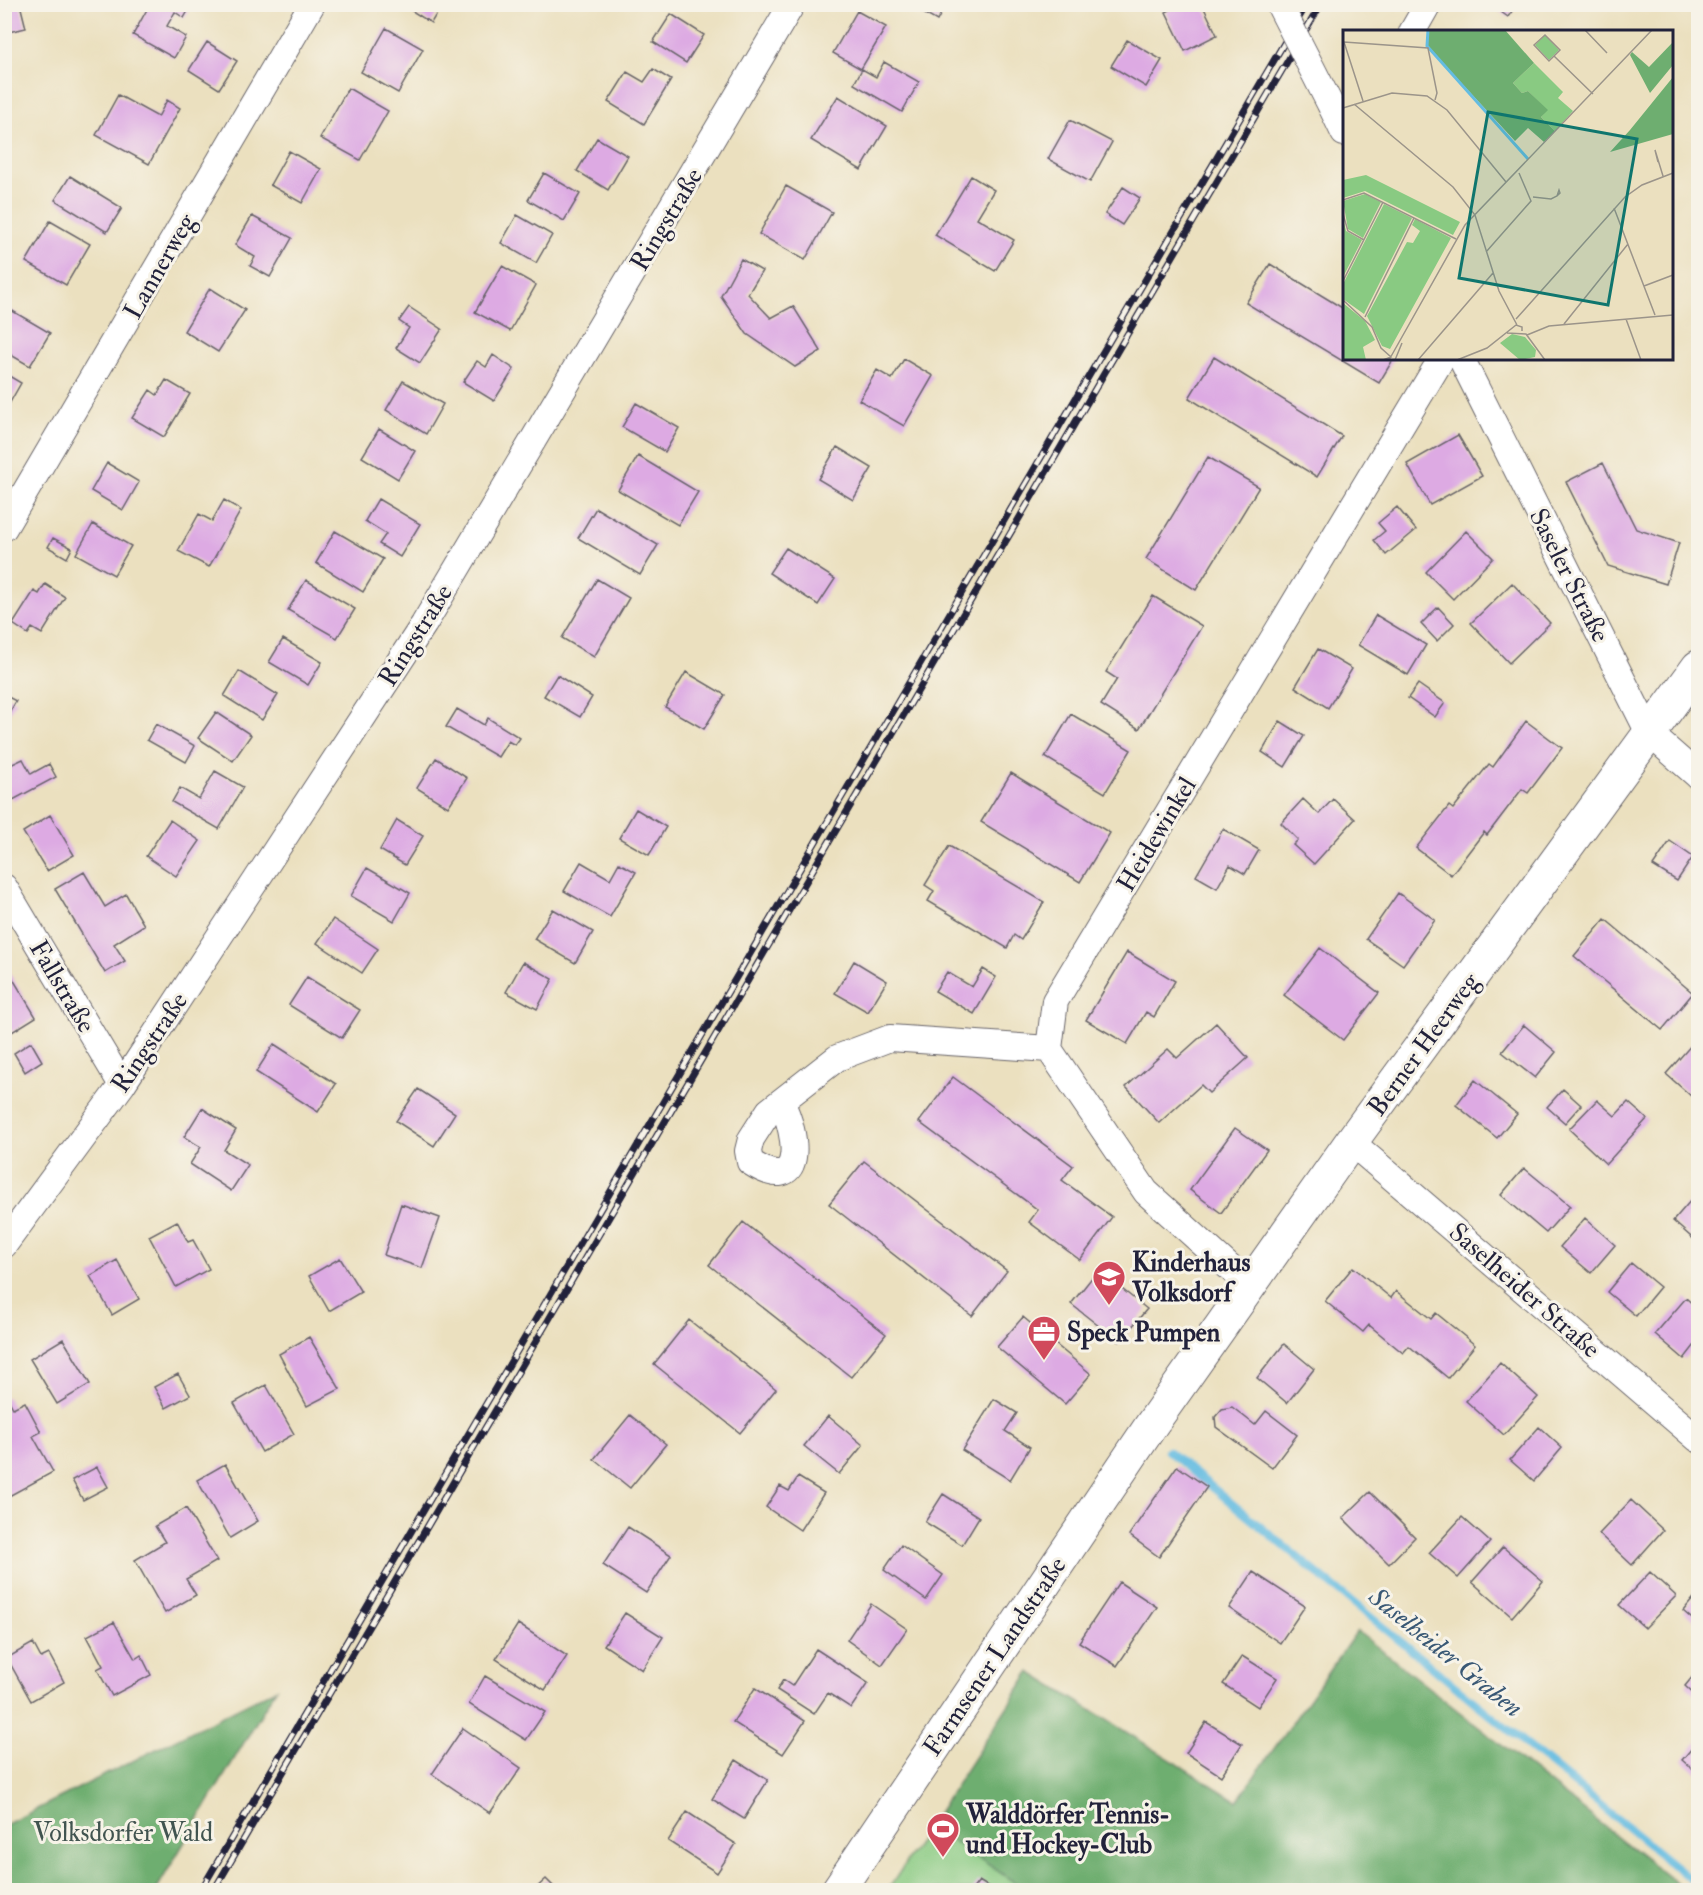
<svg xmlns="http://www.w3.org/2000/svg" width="1703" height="1895" font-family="'IM FELL Double Pica',serif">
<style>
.green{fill:#89ca82;stroke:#56765e;stroke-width:1.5}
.forest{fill:#6eae70;stroke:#486856;stroke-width:1.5}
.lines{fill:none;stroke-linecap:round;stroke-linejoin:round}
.stream{stroke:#64bce1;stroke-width:8}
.building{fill:#ddaae3}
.minor-casing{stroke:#686469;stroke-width:28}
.major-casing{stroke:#686469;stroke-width:35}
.minor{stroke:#fff;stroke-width:26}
.major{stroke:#fff;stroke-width:33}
.rail-casing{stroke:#22223b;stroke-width:7}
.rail{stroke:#f7f3e8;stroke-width:4.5;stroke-dasharray:14;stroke-linecap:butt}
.minor-bridge-casing{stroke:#686469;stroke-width:28;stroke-linecap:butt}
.minor-bridge{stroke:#fff;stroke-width:26}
.labels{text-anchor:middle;stroke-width:6;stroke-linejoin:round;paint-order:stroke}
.street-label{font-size:26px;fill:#22223b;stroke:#f7f3e8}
.poi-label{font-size:26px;font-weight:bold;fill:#22223b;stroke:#f7f3e8;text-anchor:start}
.park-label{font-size:26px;fill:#415450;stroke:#f7f3e8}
.water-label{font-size:27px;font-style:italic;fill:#395875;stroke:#f7f3e8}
.inset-river{fill:none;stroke:#64bce1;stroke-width:3}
.inset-road{fill:none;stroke:#9b948a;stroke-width:1.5}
.view{fill:#0f766e;fill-opacity:0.15;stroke:#0f766e;stroke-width:3}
.inset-edge{fill:none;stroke:#22223b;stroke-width:3}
</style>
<rect width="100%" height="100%" fill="#f7f3e8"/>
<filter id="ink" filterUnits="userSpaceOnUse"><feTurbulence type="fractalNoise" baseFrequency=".0167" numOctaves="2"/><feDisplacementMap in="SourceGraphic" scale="12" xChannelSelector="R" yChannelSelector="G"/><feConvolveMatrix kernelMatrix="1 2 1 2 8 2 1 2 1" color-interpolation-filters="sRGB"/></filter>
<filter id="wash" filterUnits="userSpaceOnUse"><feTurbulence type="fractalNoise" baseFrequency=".008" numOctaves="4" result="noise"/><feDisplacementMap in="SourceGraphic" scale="24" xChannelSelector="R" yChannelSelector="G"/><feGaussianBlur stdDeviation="1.35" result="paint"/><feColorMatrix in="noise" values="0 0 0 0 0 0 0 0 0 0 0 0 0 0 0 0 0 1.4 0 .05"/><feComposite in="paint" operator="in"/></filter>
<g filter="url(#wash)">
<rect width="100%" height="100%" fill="#ebe0bf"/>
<path class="green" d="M 930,1825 L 1026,1890 L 888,1890 Z"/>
<path class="forest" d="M 1357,1631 L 1685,1890 L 1026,1890 L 930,1825 L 1030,1672 L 1237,1801 Z
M 276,1689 L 156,1890 L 5,1890 L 5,1825 Z"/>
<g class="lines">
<path class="stream" d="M 1168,1451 L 1698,1885"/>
</g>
<g id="blocks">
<path class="building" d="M 4,4 L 20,4 L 26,28 L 4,33 Z
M 150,4 L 192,4 L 184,18 L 175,12 L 167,26 L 186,37 L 174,58 L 133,35 Z
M 401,4 L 434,4 L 440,8 L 431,23 Z
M 907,4 L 946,4 L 937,21 Z
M 1181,4 L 1202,4 L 1217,35 L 1185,51 L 1166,12 Z
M 1490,4 L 1517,4 L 1508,17 Z
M 857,11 L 886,27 L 861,69 L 833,53 Z
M 671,14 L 704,35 L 686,63 L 653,42 Z
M 386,28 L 423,49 L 398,93 L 361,72 Z
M 1127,40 L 1162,60 L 1146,87 L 1111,66 Z
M 207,42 L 237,61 L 219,89 L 189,70 Z
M 884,62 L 919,82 L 902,112 L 854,84 L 862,69 L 876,77 Z
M 653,69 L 671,80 L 644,124 L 608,102 L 627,72 L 644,82 Z
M 348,88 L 388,111 L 360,160 L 320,138 Z
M 118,95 L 158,117 L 167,100 L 180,108 L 149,164 L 96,135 Z
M 838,96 L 887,126 L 861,170 L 811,140 Z
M 1070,120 L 1112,142 L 1090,182 L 1048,159 Z
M 597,138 L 628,156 L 608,190 L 577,171 Z
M 289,151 L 321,169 L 302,203 L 270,185 Z
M 544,173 L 580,194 L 564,221 L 528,200 Z
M 70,176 L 122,208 L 107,232 L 55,200 Z
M 971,176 L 994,190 L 977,218 L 1014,240 L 995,271 L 935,235 Z
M 786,186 L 832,212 L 805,260 L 759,234 Z
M 1123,187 L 1140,198 L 1122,225 L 1105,214 Z
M 517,215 L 552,235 L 536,263 L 501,243 Z
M 252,216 L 292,238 L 270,277 L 250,266 L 255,257 L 235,245 Z
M 50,221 L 90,244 L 66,285 L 26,262 Z
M 741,259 L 762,271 L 748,294 L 771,318 L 793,306 L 821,351 L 795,367 L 747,334 L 721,296 Z
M 1270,264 L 1344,309 L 1344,358 L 1394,358 L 1379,383 L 1246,303 Z
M 502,266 L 536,285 L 510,331 L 475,312 Z
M 210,288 L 245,310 L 218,352 L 184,331 Z
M 4,306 L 50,333 L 30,366 L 4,351 Z
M 409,307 L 442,329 L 420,363 L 396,348 L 409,328 L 399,321 Z
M 493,355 L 514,369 L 494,401 L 463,382 L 477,361 L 486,367 Z
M 1214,357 L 1342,436 L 1317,477 L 1189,398 Z
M 904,359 L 933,376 L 904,426 L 859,400 L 877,370 L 892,379 Z
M 4,373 L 21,383 L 4,413 Z
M 166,380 L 190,394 L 164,437 L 132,418 L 150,390 L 157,395 Z
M 403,381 L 443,404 L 426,434 L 386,410 Z
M 636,403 L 679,428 L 665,452 L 622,427 Z
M 379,429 L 415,451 L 398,479 L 362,457 Z
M 1458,435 L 1482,476 L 1430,505 L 1407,464 Z
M 837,447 L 872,468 L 853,500 L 818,479 Z
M 638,456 L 698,492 L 678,525 L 618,490 Z
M 1208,457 L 1259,487 L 1196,590 L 1146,559 Z
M 107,463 L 139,482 L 123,510 L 91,491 Z
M 1603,463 L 1636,529 L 1679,543 L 1666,584 L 1608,566 L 1566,482 Z
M 378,499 L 420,524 L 400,557 L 379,544 L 386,534 L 365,521 Z
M 224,500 L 241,510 L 209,567 L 178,551 L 199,514 L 212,521 Z
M 1397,507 L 1416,530 L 1386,555 L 1374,540 L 1385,531 L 1378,523 Z
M 596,508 L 658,545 L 640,575 L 578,538 Z
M 93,524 L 131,546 L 114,575 L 76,554 Z
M 335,531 L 383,559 L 363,592 L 316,563 Z
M 1466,531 L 1493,558 L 1453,599 L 1426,572 Z
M 53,538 L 72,548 L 67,558 L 48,547 Z
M 786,548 L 835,579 L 818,605 L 769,573 Z
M 597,579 L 629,598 L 594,657 L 562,638 Z
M 306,580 L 355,609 L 337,638 L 288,610 Z
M 1512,583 L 1550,623 L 1509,663 L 1471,623 Z
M 45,584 L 65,597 L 42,634 L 32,628 L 28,634 L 13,624 L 34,591 L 39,594 Z
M 1153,596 L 1202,626 L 1139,729 L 1101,705 L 1117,679 L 1106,672 Z
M 1438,607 L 1454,624 L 1437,641 L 1421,624 Z
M 1376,615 L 1426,645 L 1408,675 L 1358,645 Z
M 283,639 L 322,662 L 308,685 L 269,662 Z
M 1318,649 L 1352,669 L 1328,708 L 1295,687 Z
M 239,671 L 278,695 L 262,720 L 224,696 Z
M 686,672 L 725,695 L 704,729 L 665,707 Z
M 557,675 L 592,697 L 580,717 L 544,696 Z
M 1418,684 L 1445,703 L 1435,717 L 1408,698 Z
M 4,695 L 16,701 L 7,717 L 4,715 Z
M 457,709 L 484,725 L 488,718 L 520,738 L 515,745 L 508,741 L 498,757 L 446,727 Z
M 216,712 L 251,735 L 233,761 L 198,738 Z
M 1071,714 L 1131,750 L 1105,793 L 1045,757 Z
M 1280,721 L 1304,736 L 1285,767 L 1262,752 Z
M 1526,721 L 1562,748 L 1528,793 L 1522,789 L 1487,835 L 1484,832 L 1451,875 L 1416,848 L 1449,806 L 1453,809 L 1489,764 L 1493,767 Z
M 156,724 L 195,746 L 186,762 L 147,740 Z
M 436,758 L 467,778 L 448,807 L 417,788 Z
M 23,759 L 31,774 L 49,764 L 56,777 L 13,800 L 4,784 L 4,768 Z
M 215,771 L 243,787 L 219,829 L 172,802 L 180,788 L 199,799 Z
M 1011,773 L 1110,833 L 1080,882 L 981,822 Z
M 1303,799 L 1319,814 L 1333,799 L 1355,819 L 1314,864 L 1293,845 L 1298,840 L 1281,823 Z
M 636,809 L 666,827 L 649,855 L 619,838 Z
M 50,815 L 74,855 L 47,871 L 23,832 Z
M 170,820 L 200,841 L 176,876 L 146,856 Z
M 397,820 L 423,836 L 405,865 L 380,850 Z
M 1223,829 L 1259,850 L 1245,874 L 1230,865 L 1217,888 L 1196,876 Z
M 1670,841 L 1693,857 L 1677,881 L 1653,866 Z
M 949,846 L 1044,902 L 1021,940 L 1014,935 L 1007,948 L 928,901 L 934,891 L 925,885 Z
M 581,862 L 610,879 L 619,863 L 636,872 L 610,917 L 564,891 Z
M 367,868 L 410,893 L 394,921 L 351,896 Z
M 84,872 L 105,907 L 126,894 L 144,925 L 114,944 L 125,961 L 105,973 L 55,889 Z
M 1398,893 L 1435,920 L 1403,965 L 1366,939 Z
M 553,909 L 593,932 L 575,963 L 534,939 Z
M 333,919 L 378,949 L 362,973 L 317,943 Z
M 1605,919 L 1693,993 L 1662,1030 L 1574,956 Z
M 1320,948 L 1379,993 L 1343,1040 L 1284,995 Z
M 1127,952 L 1175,981 L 1154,1017 L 1146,1012 L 1127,1044 L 1086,1020 Z
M 854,961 L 887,981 L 868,1012 L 835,993 Z
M 523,962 L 553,979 L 537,1009 L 506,992 Z
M 4,964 L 36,1017 L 12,1032 L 4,1020 Z
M 983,969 L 996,977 L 974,1014 L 935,991 L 947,972 L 972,987 Z
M 307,977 L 360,1010 L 342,1038 L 289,1005 Z
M 1216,1023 L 1248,1058 L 1209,1093 L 1201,1085 L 1159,1123 L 1126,1087 L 1168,1049 L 1177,1058 Z
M 1524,1025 L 1556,1052 L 1535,1078 L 1502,1052 Z
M 31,1042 L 42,1061 L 25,1072 L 14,1053 Z
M 1693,1043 L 1698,1048 L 1698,1102 L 1666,1074 Z
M 274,1044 L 336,1084 L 318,1112 L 256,1072 Z
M 953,1077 L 1073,1166 L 1062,1180 L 1112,1217 L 1080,1260 L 1029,1222 L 1038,1210 L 919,1122 Z
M 1475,1080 L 1517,1114 L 1497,1138 L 1456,1105 Z
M 418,1089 L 455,1113 L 434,1146 L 396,1121 Z
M 1563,1089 L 1581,1105 L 1565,1123 L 1547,1107 Z
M 1597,1100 L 1615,1116 L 1628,1102 L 1647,1119 L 1606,1164 L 1569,1129 Z
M 202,1108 L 236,1130 L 224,1150 L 248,1165 L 231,1191 L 190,1164 L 201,1147 L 184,1137 Z
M 1235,1128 L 1267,1150 L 1221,1213 L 1190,1190 Z
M 864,1161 L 1007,1271 L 972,1316 L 829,1204 Z
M 1524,1168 L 1570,1206 L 1546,1233 L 1501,1195 Z
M 1698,1192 L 1698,1243 L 1673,1221 Z
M 401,1204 L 440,1218 L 422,1268 L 384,1255 Z
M 1585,1218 L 1615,1245 L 1591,1273 L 1560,1247 Z
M 177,1221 L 188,1242 L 193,1240 L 209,1269 L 176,1287 L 149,1236 Z
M 743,1222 L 886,1334 L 851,1377 L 709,1265 Z
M 340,1258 L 361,1292 L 329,1311 L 309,1276 Z
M 117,1260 L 139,1299 L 112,1315 L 90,1276 Z
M 1631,1263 L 1660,1287 L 1636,1316 L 1607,1292 Z
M 1353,1267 L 1391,1298 L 1396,1291 L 1431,1319 L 1436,1313 L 1475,1345 L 1448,1378 L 1409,1346 L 1403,1353 L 1369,1325 L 1363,1332 L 1325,1301 Z
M 1098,1270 L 1147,1309 L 1119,1342 L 1071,1304 Z
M 1686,1298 L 1698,1309 L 1698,1341 L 1684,1359 L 1655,1334 Z
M 1023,1317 L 1091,1374 L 1065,1404 L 997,1347 Z
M 689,1320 L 776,1389 L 740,1433 L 654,1364 Z
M 309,1337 L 340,1389 L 307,1406 L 279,1354 Z
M 63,1339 L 90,1384 L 57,1404 L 30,1359 Z
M 1284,1344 L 1314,1369 L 1287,1403 L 1257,1378 Z
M 1500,1363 L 1538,1397 L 1504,1435 L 1466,1401 Z
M 178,1374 L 190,1395 L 166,1408 L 154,1387 Z
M 266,1385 L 294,1434 L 262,1452 L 234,1403 Z
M 7,1397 L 13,1408 L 25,1402 L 41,1432 L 33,1436 L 53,1472 L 9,1496 L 4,1488 L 4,1398 Z
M 994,1399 L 1017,1413 L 1005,1431 L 1030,1447 L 1010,1480 L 962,1450 Z
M 1232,1407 L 1255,1425 L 1266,1411 L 1297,1435 L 1272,1468 L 1216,1427 L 1215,1417 L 1222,1409 Z
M 630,1415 L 666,1444 L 630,1488 L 594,1459 Z
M 828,1416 L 863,1445 L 839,1474 L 804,1446 Z
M 1539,1427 L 1562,1448 L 1534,1481 L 1510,1460 Z
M 225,1464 L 258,1521 L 230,1538 L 197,1480 Z
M 1177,1466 L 1207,1487 L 1159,1557 L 1129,1535 Z
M 97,1467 L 108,1487 L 83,1500 L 72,1480 Z
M 798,1477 L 824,1493 L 800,1530 L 766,1507 L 780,1486 L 789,1491 Z
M 1370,1492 L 1415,1537 L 1389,1564 L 1343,1518 Z
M 943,1494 L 979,1517 L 962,1545 L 925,1522 Z
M 1631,1500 L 1663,1530 L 1632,1565 L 1599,1534 Z
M 186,1508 L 217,1561 L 186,1579 L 196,1595 L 165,1613 L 135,1560 L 165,1542 L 155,1526 Z
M 1462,1517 L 1490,1542 L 1458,1578 L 1429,1553 Z
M 628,1527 L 671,1555 L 646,1593 L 603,1565 Z
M 901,1545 L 943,1575 L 926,1600 L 884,1570 Z
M 1503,1547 L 1543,1581 L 1512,1617 L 1472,1582 Z
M 1253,1572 L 1305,1606 L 1280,1643 L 1229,1608 Z
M 1650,1572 L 1676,1596 L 1645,1628 L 1619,1605 Z
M 1119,1582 L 1157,1607 L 1117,1666 L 1079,1642 Z
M 1698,1593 L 1698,1624 L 1683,1611 Z
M 871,1604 L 907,1629 L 882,1665 L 847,1640 Z
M 625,1613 L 663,1637 L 642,1670 L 604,1645 Z
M 114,1622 L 135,1659 L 141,1655 L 151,1675 L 112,1696 L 97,1669 L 103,1666 L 87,1636 Z
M 518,1624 L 567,1656 L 545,1690 L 496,1659 Z
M 33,1643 L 41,1658 L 49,1654 L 64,1682 L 31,1701 L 7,1658 Z
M 816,1649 L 868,1683 L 851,1708 L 828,1693 L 814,1714 L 777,1690 L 783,1680 L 792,1686 Z
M 1242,1656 L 1277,1678 L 1258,1707 L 1223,1684 Z
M 1698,1670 L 1698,1698 L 1685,1686 Z
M 485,1676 L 545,1712 L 526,1740 L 469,1704 Z
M 755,1688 L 805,1721 L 783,1754 L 733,1722 Z
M 1206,1722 L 1242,1744 L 1221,1776 L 1186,1753 Z
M 463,1728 L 521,1768 L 490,1813 L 432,1774 Z
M 1698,1741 L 1698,1774 L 1682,1760 Z
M 736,1760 L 768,1780 L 744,1819 L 712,1799 Z
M 687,1812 L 736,1844 L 717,1873 L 668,1841 Z
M 546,1879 L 557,1890 L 534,1890 Z
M 979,1881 L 994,1890 L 972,1890 Z"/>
</g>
</g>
<g filter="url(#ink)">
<use href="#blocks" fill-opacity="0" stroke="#686469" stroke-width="1.5"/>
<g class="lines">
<defs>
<path id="minor" d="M 1412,32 L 1428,4
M 1331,106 L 1344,133
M 1461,358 L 1649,733 L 1698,776
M 4,528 L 312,4
M 4,887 L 122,1085
M 781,1102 C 798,1134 806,1199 750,1162 L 748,1151 L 751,1139 L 769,1111 L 837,1058 L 890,1038 L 1049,1049
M 1351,1142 L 1698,1439
M 4,1245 L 122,1085 L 424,624 L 792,4
M 1250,1286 L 1146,1192 L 1049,1049 L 1055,1001 L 1442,358"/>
<path id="major" d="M 838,1890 L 1152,1424 L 1351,1142 L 1698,667"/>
</defs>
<use href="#minor" class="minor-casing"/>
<use href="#major" class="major-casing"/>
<use href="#minor" class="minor"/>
<use href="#major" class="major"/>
<defs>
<path id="rail" d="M 201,1890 L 1307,4
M 214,1890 L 1321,4"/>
</defs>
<use href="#rail" class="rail-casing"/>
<use href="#rail" class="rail"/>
<defs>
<path id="minor-bridge" d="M 1279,4 L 1331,106"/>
</defs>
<use href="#minor-bridge" class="minor-bridge-casing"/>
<use href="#minor-bridge" class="minor-bridge"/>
</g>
</g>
<defs>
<symbol id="school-pin" viewBox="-11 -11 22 30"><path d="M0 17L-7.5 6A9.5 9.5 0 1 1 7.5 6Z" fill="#d1495b" stroke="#f7f3e8"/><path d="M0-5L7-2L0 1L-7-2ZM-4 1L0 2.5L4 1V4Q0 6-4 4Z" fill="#fff"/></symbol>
<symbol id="office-pin" viewBox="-11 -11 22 30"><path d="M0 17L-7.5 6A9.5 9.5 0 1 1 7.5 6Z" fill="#d1495b" stroke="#f7f3e8"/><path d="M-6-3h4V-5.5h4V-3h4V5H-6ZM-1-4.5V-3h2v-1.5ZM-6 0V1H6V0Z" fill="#fff"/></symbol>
<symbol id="stadium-pin" viewBox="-11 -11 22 30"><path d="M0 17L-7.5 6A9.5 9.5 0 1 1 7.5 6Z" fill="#d1495b" stroke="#f7f3e8"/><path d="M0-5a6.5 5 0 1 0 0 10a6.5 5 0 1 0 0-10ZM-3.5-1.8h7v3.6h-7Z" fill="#fff"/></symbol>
</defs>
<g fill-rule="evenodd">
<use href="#school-pin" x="1090" y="1258" width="38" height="52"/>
<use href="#office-pin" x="1025" y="1313" width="38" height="52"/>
<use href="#stadium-pin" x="924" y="1810" width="38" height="52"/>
</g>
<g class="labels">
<g class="street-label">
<text transform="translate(666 219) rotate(-59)" y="9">Ringstraße</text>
<text transform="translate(159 266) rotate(-60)" y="9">Lannerweg</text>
<text transform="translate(1570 575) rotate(63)" y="9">Saseler Straße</text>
<text transform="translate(415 635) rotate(-58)" y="9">Ringstraße</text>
<text transform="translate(1156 834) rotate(-59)" y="9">Heidewinkel</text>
<text transform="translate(63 986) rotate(59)" y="9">Fallstraße</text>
<text transform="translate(149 1042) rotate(-56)" y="9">Ringstraße</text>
<text transform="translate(1423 1044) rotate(-54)" y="9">Berner Heerweg</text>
<text transform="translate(1525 1290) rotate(41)" y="9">Saselheider Straße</text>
<text transform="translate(994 1656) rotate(-56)" y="9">Farmsener Landstraße</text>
</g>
<g class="poi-label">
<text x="1132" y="1271">Kinderhaus<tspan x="1132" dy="30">Volksdorf</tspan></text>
<text x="1067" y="1341">Speck Pumpen</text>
<text x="966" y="1823">Walddörfer Tennis-<tspan x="966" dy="30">und Hockey-Club</tspan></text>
</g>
<g class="park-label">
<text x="123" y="1841">Volksdorfer Wald</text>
</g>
<g class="water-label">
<text transform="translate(1446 1652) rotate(39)" y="9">Saselheider Graben</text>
</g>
</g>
<g transform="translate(1343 30)">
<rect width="330" height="330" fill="#ebe0bf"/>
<path d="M 202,5 L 216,20 L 206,30 L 192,15 ZM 191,33 L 220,62 L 215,68 L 230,81 L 212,101 L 198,87 L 204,80 L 185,61 L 179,63 L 170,53 ZM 23,145 L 117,192 L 110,205 L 22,161 L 0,168 L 0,150 ZM 22,164 L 38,172 L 20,208 L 5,199 L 0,171 ZM 41,174 L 69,188 L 21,284 L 0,269 L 0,254 ZM 0,189 L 3,201 L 19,210 L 0,247 ZM 72,189 L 108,208 L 47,319 L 39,316 L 24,286 L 64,212 L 70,213 L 77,201 L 69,195 ZM 0,273 L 22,291 L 32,310 L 20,317 L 23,330 L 0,330 ZM 169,304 L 182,307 L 193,320 L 192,327 L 177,330 L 157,313 Z" fill="#89ca82"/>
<path d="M 84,0 L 162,0 L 191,33 L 170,53 L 179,63 L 185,61 L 205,80 L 198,87 L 212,101 L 201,112 L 185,98 L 172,111 L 84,16 ZM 330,12 L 330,35 L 307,63 L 287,25 L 289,22 L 306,37 ZM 330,47 L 330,104 L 267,122 L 287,100 Z" fill="#6eae70"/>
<path class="inset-river" d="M 85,0 L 84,16 L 185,129"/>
<path class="inset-road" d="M 242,0 L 264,23M 202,5 L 217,20 L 206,31 L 191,15 ZM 1,12 L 85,18 L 94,63 L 92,70M 1,12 L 20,71M 211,26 L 250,64M 11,74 L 110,157 L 132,185 L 156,261 L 174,295M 0,78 L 49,63 L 84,66 L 104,80 L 163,152M 315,132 L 312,120 L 320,146M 190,167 L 208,169 L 214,166 L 217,163 L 216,160 L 214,166M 0,170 L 21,163 L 113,209M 271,178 L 312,285M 0,184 L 5,201 L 21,210M 143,222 L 188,171 L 176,143M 0,251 L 40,172M 301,256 L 330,245M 0,270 L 29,297 L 38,318 L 48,327 L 40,330M 22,287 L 71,188M 173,289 L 282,167 L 299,155 L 330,143M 283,289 L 298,330M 221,294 L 285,214M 164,303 L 183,304 L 202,330M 184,305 L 206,296 L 330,285M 46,330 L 122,195 L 309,0M 52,330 L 59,313M 75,330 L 150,243M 114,330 L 144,318 L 173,295 L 179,297 L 179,301"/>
<path class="view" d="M 145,82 L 294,109 L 265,275 L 116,248 Z"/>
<rect width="330" height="330" class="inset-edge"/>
</g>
<rect width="1703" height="1895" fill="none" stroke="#f7f3e8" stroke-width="24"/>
</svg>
